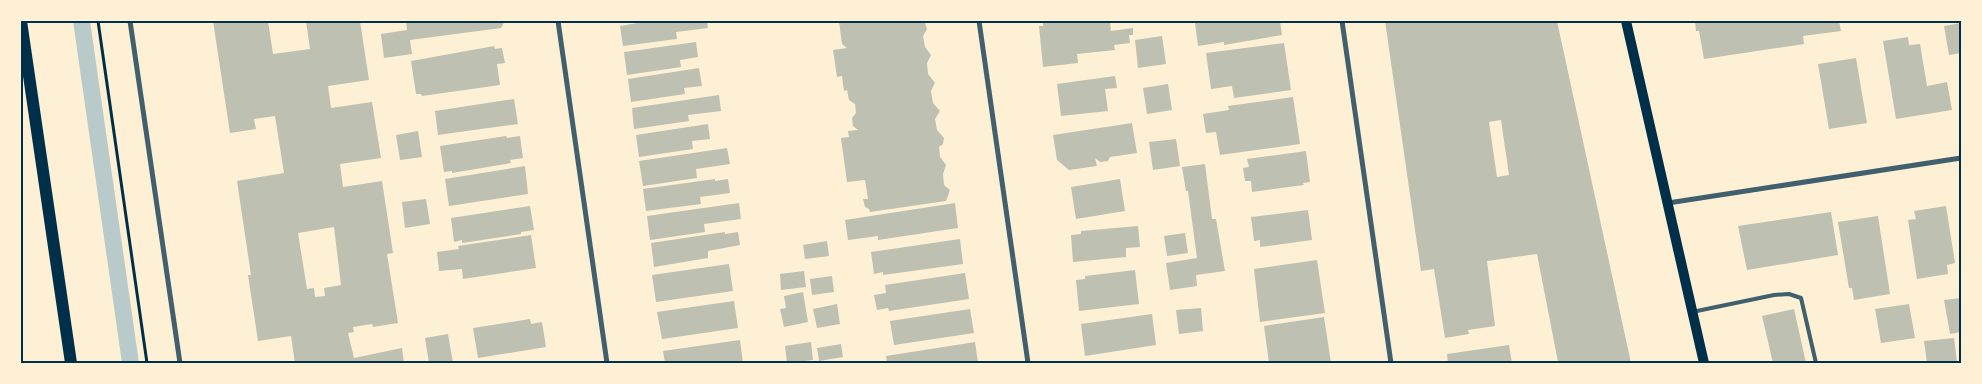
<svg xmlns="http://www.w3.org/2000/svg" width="1982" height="384" font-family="'Open Sans',sans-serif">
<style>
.green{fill:#b9caca}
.building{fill:#bec0b2;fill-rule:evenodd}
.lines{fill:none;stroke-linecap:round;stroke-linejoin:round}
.path{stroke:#003049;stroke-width:3}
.service{stroke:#3f606c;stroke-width:4}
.minor{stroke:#3f606c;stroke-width:5}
.secondary{stroke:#003049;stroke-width:10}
.primary{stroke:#003049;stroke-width:12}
.neatline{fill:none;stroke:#003049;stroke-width:2}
</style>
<rect width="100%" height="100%" fill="#fdf0d5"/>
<path class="green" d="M 73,21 L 90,21 L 139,363 L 122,363 Z"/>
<path class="building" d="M 213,21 L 268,21 L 273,54 L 310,49 L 306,21 L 360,21 L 369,80 L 328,86 L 331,108 L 372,102 L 381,158 L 340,164 L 343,187 L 382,181 L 393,253 L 387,254 L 398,323 L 373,327 L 372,324 L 353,327 L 354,332 L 348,333 L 354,358 L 402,348 L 404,363 L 295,363 L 291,336 L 258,341 L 248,275 L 251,275 L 237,181 L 284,173 L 275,116 L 254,119 L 256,129 L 230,133 ZM 334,227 L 341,285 L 324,288 L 325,296 L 315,297 L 314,288 L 307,289 L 298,233 Z
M 406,21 L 505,21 L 501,28 L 410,40 L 412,54 L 384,58 L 381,34 L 407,30 Z
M 650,21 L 707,21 L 708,28 L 676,32 L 677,39 L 623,46 L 620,26 Z
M 844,21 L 922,21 L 925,23 L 927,29 L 923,36 L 925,47 L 931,55 L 927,63 L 928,74 L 935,83 L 931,91 L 933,103 L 940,111 L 935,119 L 937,130 L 944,138 L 943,144 L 939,147 L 940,157 L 946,165 L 943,174 L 944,185 L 950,190 L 946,201 L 870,212 L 869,209 L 865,207 L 863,199 L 868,199 L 865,180 L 847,182 L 841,138 L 849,137 L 848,131 L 858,130 L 853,126 L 852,118 L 856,113 L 855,104 L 849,100 L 847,90 L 844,91 L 842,76 L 837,77 L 833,50 L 847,48 L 842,44 L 839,22 Z
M 1043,21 L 1110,21 L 1111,31 L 1133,28 L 1133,35 L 1129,35 L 1130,43 L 1114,45 L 1115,50 L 1077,54 L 1078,63 L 1043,67 L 1039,26 L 1043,26 Z
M 1209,21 L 1280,21 L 1282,35 L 1224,45 L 1224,42 L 1198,46 L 1195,23 Z
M 1385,21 L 1557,21 L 1631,363 L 1558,362 L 1537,254 L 1487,261 L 1495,326 L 1468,330 L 1469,334 L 1445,338 L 1434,269 L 1421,271 ZM 1501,120 L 1509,175 L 1497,177 L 1489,122 Z
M 1695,21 L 1839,21 L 1841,31 L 1803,36 L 1804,44 L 1704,59 L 1699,31 L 1696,31 Z
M 1961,23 L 1961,53 L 1949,55 L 1944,26 Z
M 1162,36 L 1166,64 L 1138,68 L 1135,40 Z
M 1908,37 L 1909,45 L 1920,44 L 1927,86 L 1947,82 L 1952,110 L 1896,119 L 1883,41 Z
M 696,42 L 698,57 L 680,60 L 681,67 L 627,75 L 624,52 Z
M 1284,43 L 1291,90 L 1234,98 L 1232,86 L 1211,89 L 1206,53 Z
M 494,46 L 495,49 L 502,48 L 505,63 L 497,64 L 500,85 L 422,96 L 421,94 L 416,94 L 411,61 Z
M 1856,58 L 1867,123 L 1829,129 L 1818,64 Z
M 699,68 L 702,86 L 684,88 L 685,94 L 631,102 L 628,79 Z
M 1115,76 L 1117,88 L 1105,89 L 1108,111 L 1061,116 L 1057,84 Z
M 1168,84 L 1172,110 L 1147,114 L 1143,88 Z
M 719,95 L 721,111 L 688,115 L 689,121 L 634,129 L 632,108 Z
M 1293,97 L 1300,144 L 1220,155 L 1216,132 L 1206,133 L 1203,114 L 1229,110 L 1228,106 Z
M 514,99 L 518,124 L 438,135 L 435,111 Z
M 1132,123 L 1137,153 L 1110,157 L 1108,161 L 1100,162 L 1095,158 L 1097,166 L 1069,170 L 1057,160 L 1053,135 Z
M 708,124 L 710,139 L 692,141 L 693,149 L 639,157 L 636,135 Z
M 418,131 L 422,157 L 400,160 L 396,135 Z
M 506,136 L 507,138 L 520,136 L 523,158 L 510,160 L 511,163 L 452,173 L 452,171 L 444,172 L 440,146 Z
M 1176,139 L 1180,166 L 1153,170 L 1149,142 Z
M 727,148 L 730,164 L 696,169 L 697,178 L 643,186 L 639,161 Z
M 1306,151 L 1310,182 L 1303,183 L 1304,185 L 1252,192 L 1251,181 L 1245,181 L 1243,168 L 1249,167 L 1247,159 Z
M 1205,164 L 1212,219 L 1216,219 L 1225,271 L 1196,275 L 1197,286 L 1170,290 L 1166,263 L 1197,258 L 1188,191 L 1186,191 L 1182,167 Z
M 525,166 L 528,194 L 449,206 L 445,179 Z
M 715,179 L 715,181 L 728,179 L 730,193 L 700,197 L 701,204 L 646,211 L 643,189 Z
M 1120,179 L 1125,211 L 1076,219 L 1071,187 Z
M 426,199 L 430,224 L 405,228 L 402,202 Z
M 739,203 L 741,219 L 704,224 L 705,232 L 650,240 L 647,216 Z
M 955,203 L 958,228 L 878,240 L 878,236 L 848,240 L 845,220 Z
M 530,206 L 534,230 L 521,232 L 521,234 L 462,243 L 462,240 L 454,242 L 451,218 Z
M 1946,206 L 1955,263 L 1947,265 L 1948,274 L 1917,279 L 1908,220 L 1916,219 L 1914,211 Z
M 1308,210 L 1312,240 L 1260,247 L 1260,240 L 1254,241 L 1251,217 Z
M 1831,212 L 1838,255 L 1747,270 L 1738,226 Z
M 1878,216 L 1890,294 L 1854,300 L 1852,288 L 1849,288 L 1838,222 Z
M 1138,226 L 1140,247 L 1126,248 L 1126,257 L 1073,262 L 1071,235 L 1081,234 L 1081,231 Z
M 725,232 L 725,234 L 738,232 L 740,245 L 708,251 L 708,258 L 654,267 L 651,243 Z
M 1185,233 L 1188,253 L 1167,256 L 1164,236 Z
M 531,235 L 536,268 L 463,279 L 462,269 L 439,271 L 437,252 L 459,249 L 458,246 Z
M 960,239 L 963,264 L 883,275 L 883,272 L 874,274 L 871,252 Z
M 827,241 L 829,256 L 805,259 L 803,245 Z
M 1317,260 L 1325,313 L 1260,322 L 1254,269 Z
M 729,264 L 733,291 L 656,302 L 652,275 Z
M 1135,270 L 1139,304 L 1079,311 L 1076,280 L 1085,279 L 1085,276 Z
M 804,271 L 806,287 L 781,290 L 780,274 Z
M 965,273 L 969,299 L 889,311 L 888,308 L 877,310 L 874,295 L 886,293 L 885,285 Z
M 832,276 L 834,292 L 812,295 L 810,279 Z
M 803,292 L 808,322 L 784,327 L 780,309 L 786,308 L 784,296 Z
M 1961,298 L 1961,332 L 1950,334 L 1944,300 Z
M 734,301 L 738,328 L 662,339 L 657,312 Z
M 837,304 L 840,324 L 817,328 L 813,309 Z
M 1909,304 L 1915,338 L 1881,343 L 1875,309 Z
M 1201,308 L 1203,331 L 1179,334 L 1176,310 Z
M 970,309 L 974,333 L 894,345 L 890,321 Z
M 1794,309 L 1806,363 L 1773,363 L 1762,316 Z
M 1152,314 L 1156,345 L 1085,356 L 1081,324 Z
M 1324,317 L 1331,363 L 1269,363 L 1264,326 Z
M 530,319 L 531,324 L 542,322 L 546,347 L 478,358 L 473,328 Z
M 448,334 L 453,363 L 429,363 L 425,338 Z
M 1954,338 L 1957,363 L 1927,363 L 1924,341 Z
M 740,340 L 743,363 L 665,363 L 663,351 Z
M 811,342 L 813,360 L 787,363 L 785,346 Z
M 975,342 L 978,363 L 887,363 L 886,356 Z
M 841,344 L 843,357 L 819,361 L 817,348 Z
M 1509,345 L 1512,363 L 1448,363 L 1447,354 Z"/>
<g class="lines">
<path class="path" d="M 98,21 L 147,363"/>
<path class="service" d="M 1692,312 L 1774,295 L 1789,294 L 1801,298 L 1816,363"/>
<path class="minor" d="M 130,21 L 180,363
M 558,21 L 607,363
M 979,21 L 1028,363
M 1342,21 L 1391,363
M 1668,203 L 1961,158"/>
<path class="secondary" d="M 1626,21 L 1704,363"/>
<path class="primary" d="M 21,21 L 71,363"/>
</g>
<rect width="1982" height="384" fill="none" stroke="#fdf0d5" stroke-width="45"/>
<rect x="22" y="22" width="1938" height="340" class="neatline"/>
</svg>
